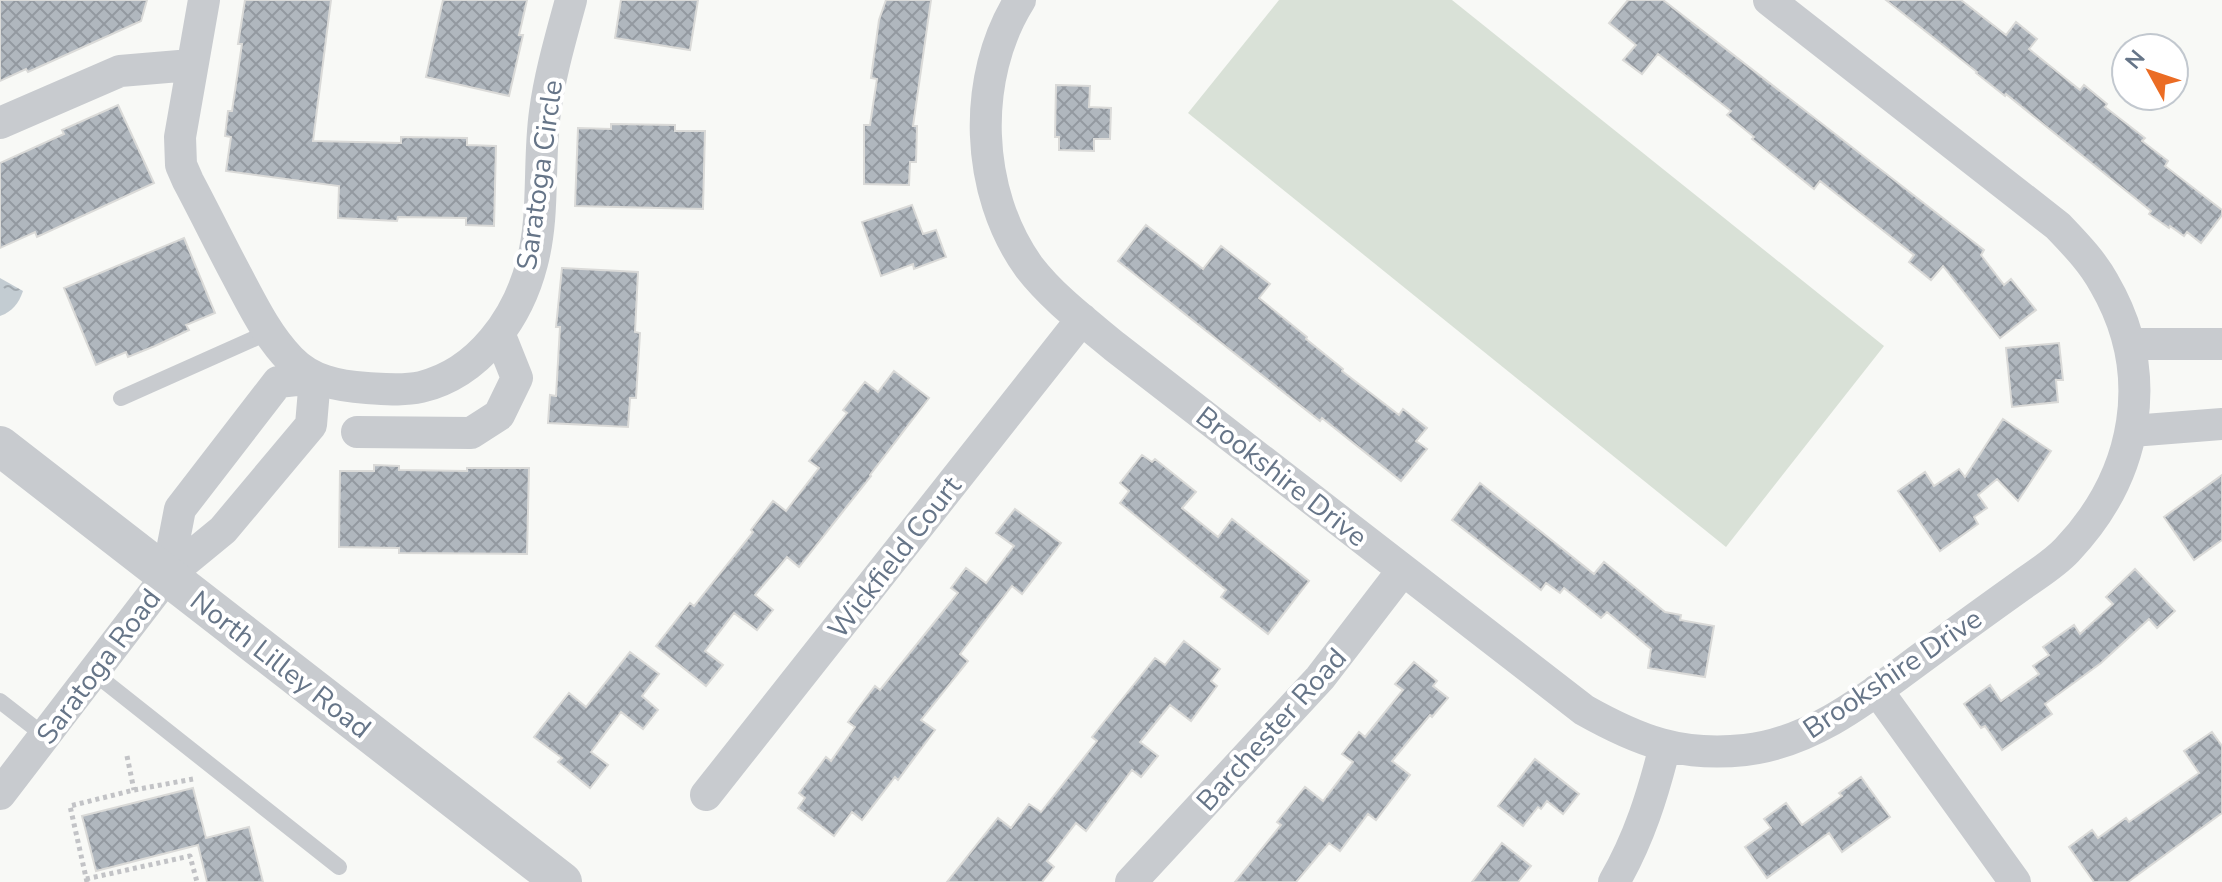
<svg xmlns="http://www.w3.org/2000/svg" width="2222" height="882" font-family="'Nunito Sans',sans-serif">
<style>
.park{fill:#d9e1d7}
.water{fill:url(#water-ripples)}
.building{fill:url(#building-cross-hatch);stroke:#dadad8;stroke-width:2}
.lines{fill:none;stroke-linecap:round;stroke-linejoin:round}
.path{stroke:#c2c3c6;stroke-width:5;stroke-dasharray:4 4;stroke-linecap:butt}
.service{stroke:#c8cbcf;stroke-width:16}
.minor{stroke:#c8cbcf;stroke-width:32}
.tertiary{stroke:#c8cbcf;stroke-width:40}
.labels{text-anchor:middle;stroke-width:8;stroke-linejoin:round;paint-order:stroke}
.street-label{font-size:28px;fill:#667588;stroke:#fff}
</style>
<defs>
<pattern id="water-ripples" width="26" height="14" patternUnits="userSpaceOnUse" patternTransform="scale(2)"><rect width="26" height="14" fill="#c3ccd2"/><path d="M2 4q2-2 4 0t4 0M15 11q2-2 4 0t4 0" fill="none" stroke="#a2aab0"/></pattern>
<pattern id="building-cross-hatch" width="8" height="8" patternUnits="userSpaceOnUse" patternTransform="scale(2)"><rect width="8" height="8" fill="#b0b7be"/><path d="M0 0l8 8M0 8l8-8" fill="none" stroke="#9399a0"/></pattern>
</defs>
<rect width="100%" height="100%" fill="#f8f9f6"/>
<path class="park" d="M 1279,0 L 1452,0 L 1884,346 L 1726,547 L 1188,113 Z"/>
<path class="water" d="M 0,278 L 23,291 C 19,303 12,312 0,316 Z"/>
<path class="building" d="M 0,0 L 147,0 L 141,21 L 28,72 L 26,69 L 0,81 Z
M 245,0 L 331,0 L 313,141 L 401,143 L 401,137 L 467,138 L 467,145 L 496,146 L 494,226 L 466,225 L 466,218 L 398,217 L 397,221 L 338,218 L 339,186 L 226,171 L 231,137 L 225,136 L 228,111 L 232,111 L 242,44 L 238,44 Z
M 443,0 L 527,0 L 519,35 L 523,35 L 509,96 L 426,77 Z
M 621,0 L 698,0 L 690,50 L 615,38 Z
M 886,0 L 931,0 L 913,126 L 917,126 L 916,162 L 910,162 L 909,185 L 864,184 L 864,125 L 870,125 L 877,79 L 871,78 L 879,20 Z
M 1628,0 L 1663,0 L 1984,250 L 1981,255 L 2004,285 L 2011,279 L 2036,310 L 2000,338 L 1943,266 L 1931,280 L 1909,262 L 1914,255 L 1820,181 L 1814,189 L 1752,139 L 1754,137 L 1727,115 L 1731,111 L 1658,54 L 1642,74 L 1623,60 L 1636,45 L 1609,23 Z
M 1886,0 L 1961,0 L 2006,35 L 2016,22 L 2037,39 L 2029,49 L 2080,90 L 2084,85 L 2107,104 L 2105,107 L 2145,138 L 2142,141 L 2168,161 L 2165,166 L 2222,210 L 2222,215 L 2201,243 L 2187,232 L 2184,236 L 2170,226 L 2169,228 L 2149,214 L 2151,211 L 2006,94 L 2005,96 L 1976,73 L 1977,72 Z
M 1056,85 L 1090,86 L 1089,107 L 1111,108 L 1110,139 L 1094,139 L 1094,151 L 1059,150 L 1059,137 L 1055,137 Z
M 118,105 L 154,183 L 37,237 L 35,232 L 0,248 L 0,163 L 64,134 L 62,130 Z
M 611,124 L 675,125 L 675,131 L 705,131 L 703,209 L 575,206 L 578,128 L 611,129 Z
M 912,205 L 923,234 L 936,230 L 946,257 L 914,269 L 913,264 L 881,276 L 862,222 Z
M 1146,225 L 1203,269 L 1221,246 L 1270,284 L 1259,298 L 1307,337 L 1306,339 L 1343,369 L 1342,371 L 1399,415 L 1403,409 L 1427,428 L 1416,441 L 1427,449 L 1401,481 L 1322,418 L 1320,421 L 1118,261 Z
M 184,238 L 215,313 L 186,325 L 189,330 L 155,346 L 128,357 L 126,352 L 96,365 L 64,288 Z
M 562,268 L 638,272 L 635,332 L 640,333 L 636,398 L 630,398 L 628,427 L 548,423 L 550,395 L 556,396 L 560,327 L 556,327 Z
M 2059,343 L 2063,380 L 2056,380 L 2058,402 L 2012,407 L 2006,348 Z
M 894,371 L 929,398 L 870,475 L 871,476 L 799,567 L 787,557 L 755,595 L 773,610 L 757,630 L 734,613 L 705,651 L 723,665 L 706,686 L 656,646 L 690,603 L 694,606 L 753,532 L 751,530 L 773,501 L 786,511 L 819,468 L 809,461 L 847,413 L 843,410 L 865,382 L 878,392 Z
M 2003,419 L 2051,451 L 2018,501 L 1997,479 L 1978,495 L 1987,508 L 1974,517 L 1978,524 L 1940,551 L 1898,491 L 1925,472 L 1934,486 L 1959,469 L 1965,477 Z
M 1142,455 L 1152,462 L 1155,459 L 1196,492 L 1182,508 L 1218,537 L 1232,519 L 1309,581 L 1268,634 L 1221,597 L 1226,590 L 1120,503 L 1129,491 L 1120,483 Z
M 374,465 L 399,466 L 399,470 L 467,471 L 467,468 L 529,468 L 527,554 L 399,553 L 399,548 L 339,547 L 340,471 L 374,471 Z
M 2222,475 L 2222,540 L 2194,560 L 2164,517 Z
M 1480,483 L 1594,574 L 1604,562 L 1665,612 L 1681,615 L 1680,620 L 1714,626 L 1705,677 L 1648,668 L 1651,649 L 1607,612 L 1601,618 L 1564,588 L 1560,593 L 1546,583 L 1541,590 L 1452,520 Z
M 1015,509 L 1061,543 L 1022,594 L 1012,586 L 960,654 L 968,661 L 921,720 L 935,730 L 898,780 L 895,777 L 862,820 L 852,812 L 834,836 L 798,808 L 805,798 L 799,793 L 826,757 L 831,761 L 855,727 L 848,722 L 875,686 L 880,690 L 958,593 L 951,588 L 966,568 L 986,583 L 1014,546 L 996,533 Z
M 2135,569 L 2175,611 L 2157,628 L 2149,619 L 2101,663 L 2045,704 L 2052,714 L 2002,750 L 1985,726 L 1981,728 L 1964,704 L 1990,685 L 2001,701 L 2039,674 L 2033,666 L 2049,655 L 2043,647 L 2074,625 L 2080,634 L 2113,604 L 2106,597 Z
M 1184,641 L 1220,669 L 1211,681 L 1217,686 L 1191,721 L 1170,705 L 1140,742 L 1158,756 L 1141,777 L 1132,770 L 1086,831 L 1076,823 L 1047,861 L 1054,867 L 1042,882 L 947,882 L 998,818 L 1011,828 L 1029,804 L 1041,812 L 1097,741 L 1092,737 L 1155,658 L 1165,665 Z
M 630,652 L 659,674 L 642,696 L 658,710 L 643,729 L 621,712 L 591,752 L 608,765 L 590,788 L 558,762 L 562,758 L 534,737 L 569,693 L 586,707 Z
M 1414,662 L 1437,681 L 1433,686 L 1448,698 L 1432,717 L 1430,715 L 1392,761 L 1410,775 L 1376,820 L 1368,814 L 1340,851 L 1329,843 L 1296,882 L 1235,882 L 1281,825 L 1277,822 L 1305,787 L 1323,801 L 1353,762 L 1342,754 L 1359,732 L 1365,737 L 1403,690 L 1395,684 Z
M 2212,732 L 2222,746 L 2222,813 L 2128,882 L 2094,882 L 2069,847 L 2092,830 L 2098,838 L 2126,818 L 2129,822 L 2199,773 L 2184,751 Z
M 1535,759 L 1579,794 L 1563,814 L 1547,801 L 1541,809 L 1538,807 L 1523,826 L 1498,806 Z
M 1861,777 L 1890,817 L 1842,852 L 1829,833 L 1767,878 L 1745,847 L 1771,828 L 1764,819 L 1786,803 L 1802,825 L 1842,796 L 1839,793 Z
M 193,788 L 206,838 L 249,827 L 263,882 L 207,882 L 198,845 L 96,871 L 82,816 Z
M 1502,843 L 1531,866 L 1518,882 L 1472,882 Z"/>
<g class="lines">
<path class="path" d="M 127,756 L 134,790
M 86,879 L 190,856 L 197,882
M 87,882 L 70,806 L 134,790 L 193,779"/>
<path class="service" d="M 121,398 L 269,332
M 94,673 L 339,867
M 0,701 L 45,736"/>
<path class="minor" d="M 204,0 L 180,137 L 181,165 L 188,181 C 204,211 219,242 235,272 C 251,302 266,334 290,359 C 311,381 338,386 367,388 C 385,389 403,391 421,387 C 479,373 518,318 532,263 C 545,214 538,161 545,112 C 550,74 561,37 571,0
M 1020,0 C 971,78 975,192 1029,267 C 1053,298 1084,321 1114,346 L 1584,710 C 1639,741 1681,757 1745,750 C 1818,742 1878,689 1935,648 C 1963,627 1991,607 2019,587 C 2035,575 2053,565 2067,550 C 2138,475 2157,374 2104,283 C 2092,261 2075,244 2058,226 L 1769,0
M 0,123 L 120,71 L 191,65
M 2130,344 L 2222,344
M 2132,431 L 2222,424
M 357,432 L 471,433 L 499,415 L 517,378 L 499,333
M 167,576 L 180,509 L 278,382 L 315,378
M 1877,690 L 2015,882
M 0,794 L 167,576 L 223,530 L 311,425 L 315,378
M 706,795 L 1082,319
M 1131,882 L 1320,678 L 1403,570
M 1614,882 C 1639,839 1653,794 1665,746"/>
<path class="tertiary" d="M 0,446 L 562,882"/>
</g>
<g class="labels">
<g class="street-label">
<text transform="translate(539 175) rotate(-82)" y="10">Saratoga Circle</text>
<text transform="translate(1282 476) rotate(38)" y="10">Brookshire Drive</text>
<text transform="translate(894 557) rotate(-52)" y="10">Wickfield Court</text>
<text transform="translate(281 664) rotate(38)" y="10">North Lilley Road</text>
<text transform="translate(98 666) rotate(-53)" y="10">Saratoga Road</text>
<text transform="translate(1892 673) rotate(-34)" y="10">Brookshire Drive</text>
<text transform="translate(1271 729) rotate(-48)" y="10">Barchester Road</text>
</g>
</g>
<g transform="translate(2150 72) rotate(310)"><circle r="38" fill="#ffffff" stroke="#c2c8cf" stroke-width="2"/>
<path d="M0-6L14 30L0 20L-14 30Z" fill="#eb6c24"/>
<text y="-12" font-size="22" font-weight="bold" text-anchor="middle" fill="#667588">N</text>
</g>
</svg>
